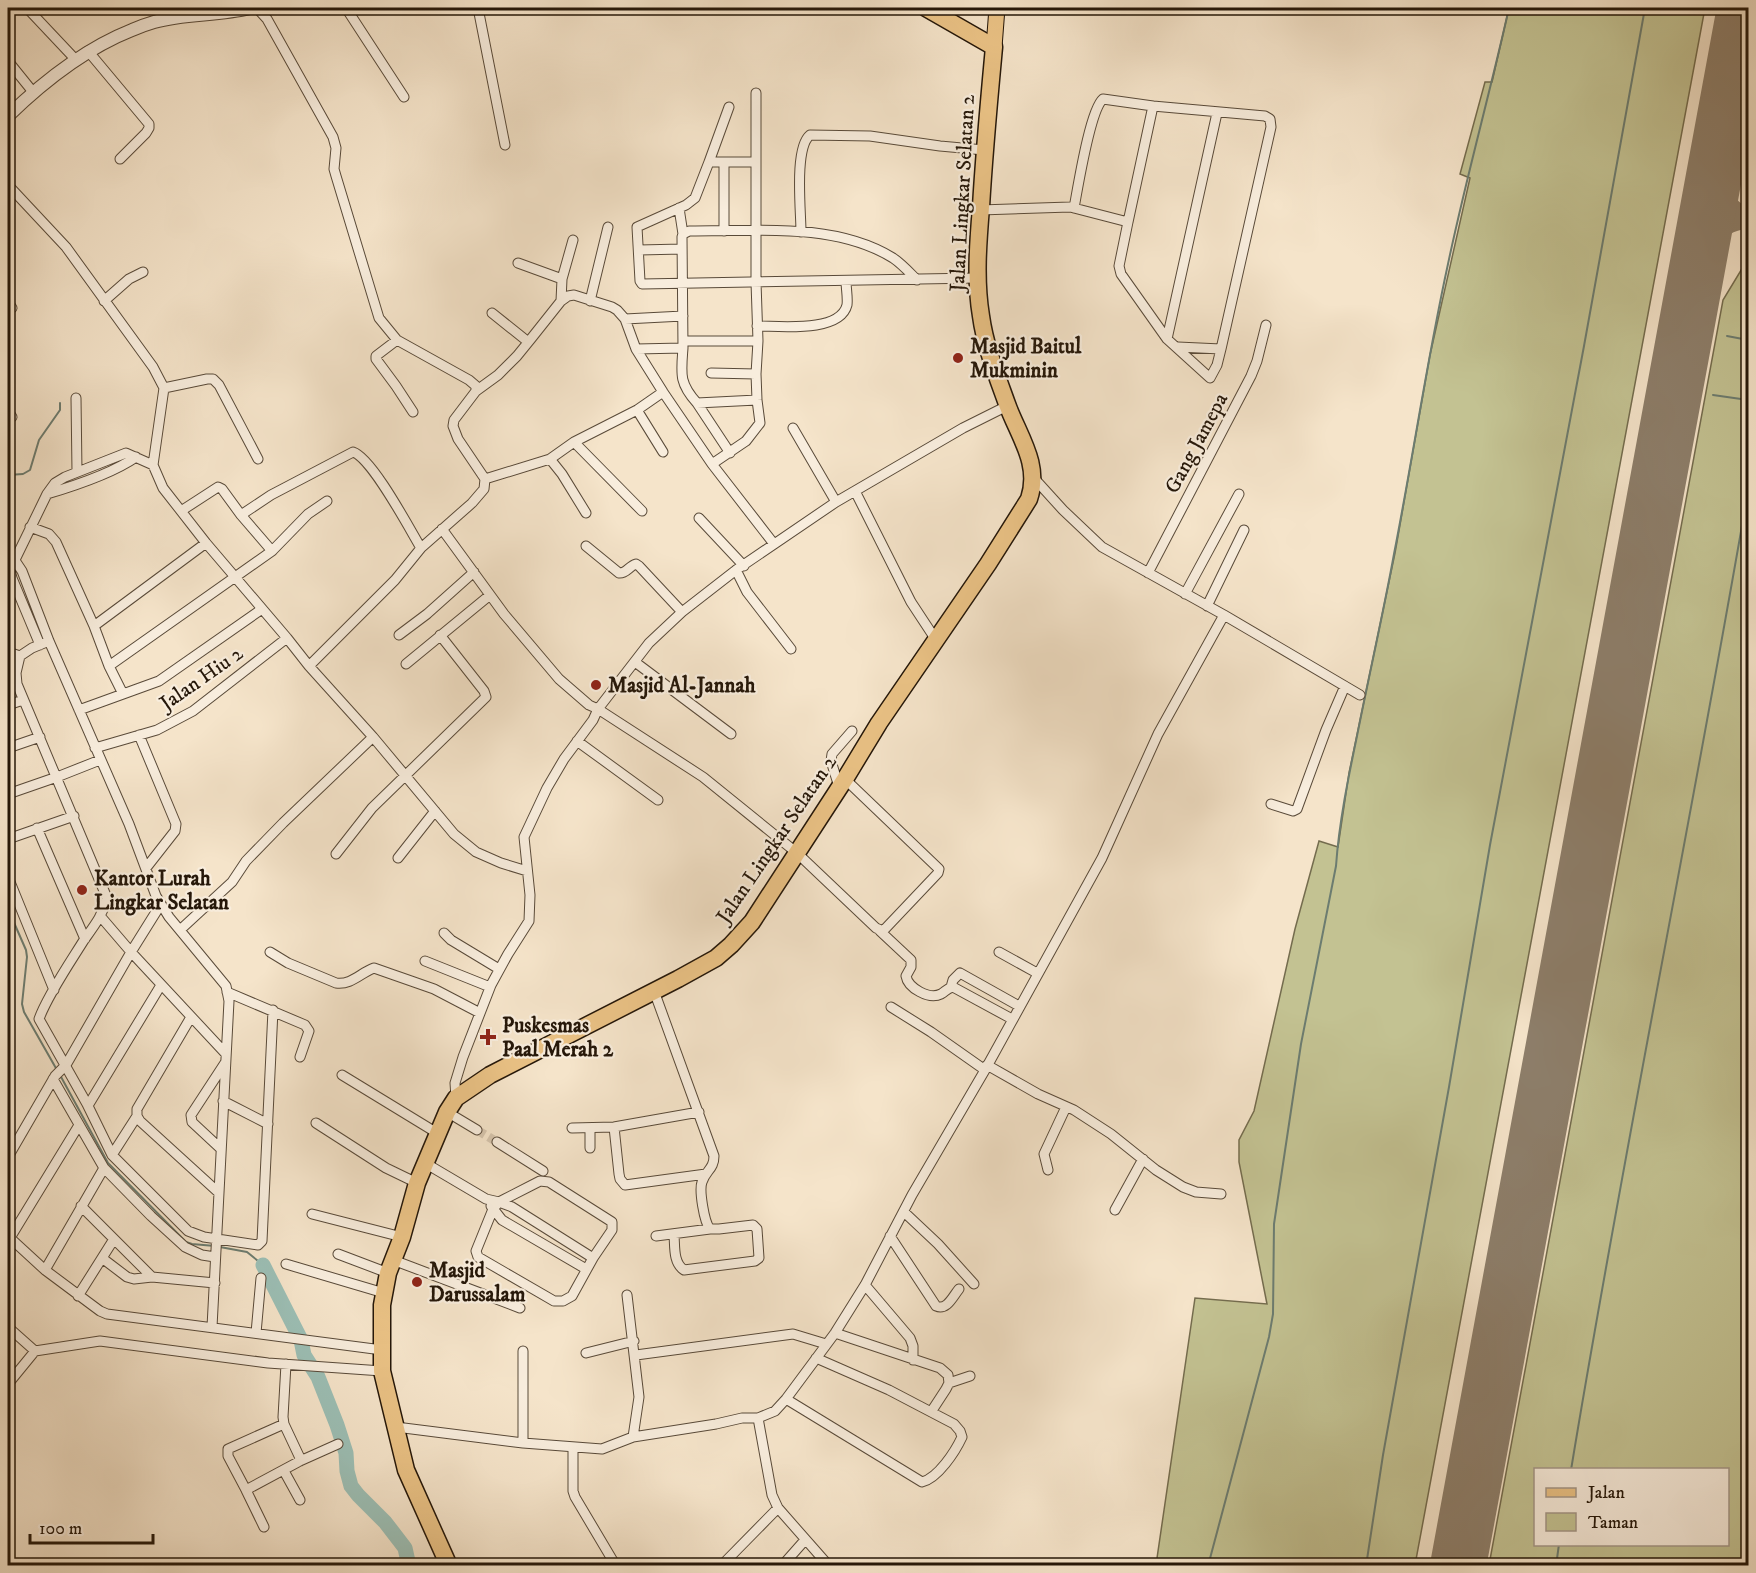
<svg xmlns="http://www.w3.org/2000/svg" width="1756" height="1573" font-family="'IM FELL DW Pica',serif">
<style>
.green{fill:#c3c292;stroke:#746c4e;stroke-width:1.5;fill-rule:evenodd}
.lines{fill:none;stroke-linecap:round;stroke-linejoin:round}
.stream{stroke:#6c7c70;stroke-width:2}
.river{stroke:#9cbfb5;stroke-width:15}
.taxiway{stroke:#8d7e6a;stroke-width:22}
.runway{stroke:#8d7e6a;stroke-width:56}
.minor-tunnel{stroke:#d6c5ad;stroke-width:9;stroke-dasharray:9 4.5;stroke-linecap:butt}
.minor-casing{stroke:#594a39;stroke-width:11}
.tertiary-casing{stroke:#594a39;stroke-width:14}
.primary-casing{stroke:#251709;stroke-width:17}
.trunk-casing{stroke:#251709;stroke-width:19}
.minor{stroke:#f8eddd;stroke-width:9}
.tertiary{stroke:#f8eddd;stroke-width:12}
.primary{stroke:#eac285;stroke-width:15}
.trunk{stroke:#eac285;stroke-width:16}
.poi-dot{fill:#8f2418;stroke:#f8eddd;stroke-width:2}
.labels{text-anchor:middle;stroke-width:4.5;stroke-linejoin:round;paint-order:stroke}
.street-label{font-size:21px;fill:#251709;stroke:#f8eddd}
.poi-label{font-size:21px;font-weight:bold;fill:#251709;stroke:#f8eddd;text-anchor:start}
</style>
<rect width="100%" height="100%" fill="#f5e4ca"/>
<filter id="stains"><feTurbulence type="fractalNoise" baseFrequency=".00333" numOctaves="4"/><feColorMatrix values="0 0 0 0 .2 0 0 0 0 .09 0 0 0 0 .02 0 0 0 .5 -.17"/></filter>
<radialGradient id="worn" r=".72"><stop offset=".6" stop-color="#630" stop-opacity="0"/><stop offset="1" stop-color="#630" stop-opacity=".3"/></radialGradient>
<path class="green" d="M 1509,8 L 1705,8 L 1415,1565 L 1156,1565 L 1195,1298 L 1267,1304 L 1239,1162 L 1239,1140 L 1254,1111 L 1295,929 L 1319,841 L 1338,847 L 1349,773 L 1395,553 L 1430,355 L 1470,178 L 1460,174 L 1485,82 L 1492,82 Z
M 1748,260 L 1748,1565 L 1489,1565 L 1723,300 L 1746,262 ZM 1536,1470 L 1728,1470 L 1728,1544 L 1536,1544 Z"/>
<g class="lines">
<path class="stream" d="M 1727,336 L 1748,340
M 1713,395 L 1748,400
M 8,475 L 23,474 L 30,470 L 39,440 L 60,410 L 60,403
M 8,909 L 26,950 L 27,957 L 22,1004 L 24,1012 L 57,1070
M 60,1075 L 108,1163 L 186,1242 L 192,1244 L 215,1246
M 220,1247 L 247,1252 L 263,1265
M 1571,1470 C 1625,1142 1692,818 1748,491
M 1208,1566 L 1269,1337 L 1273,1314 L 1274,1224 L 1301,1044 L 1336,866 C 1339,823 1348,779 1357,736 C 1369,675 1383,615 1394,554 C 1413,457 1427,360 1448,264 C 1466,178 1490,93 1509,8
M 1366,1566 L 1383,1455 L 1449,1087 L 1490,845 L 1584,346 L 1645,8
M 1556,1566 L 1559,1544"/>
<path class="river" d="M 263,1265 L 301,1340 L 304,1355 L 318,1377 L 337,1425 L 346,1453 L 347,1471 L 351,1486 L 358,1495 L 385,1522 L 405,1548 L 409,1566"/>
<path class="taxiway" d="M 1714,178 C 1719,197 1726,209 1744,218
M 1702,243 C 1714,232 1730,216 1748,219"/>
<path class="runway" d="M 1458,1566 L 1745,8"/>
<path class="minor-tunnel" d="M 477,1130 L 497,1142"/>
<defs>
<path id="minor" d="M 27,8 L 76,60
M 257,8 L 267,19 L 333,137 L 336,148 L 334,169 L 336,176 L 379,318 L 397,340 L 469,380 L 476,386 L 476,391
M 346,8 L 404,97
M 478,8 L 505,145
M 88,51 L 149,124 L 149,128 L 146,133 L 120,159
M 8,61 L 33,92
M 709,162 L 729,107
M 756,162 L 709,162 L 695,198 L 686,205 L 637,227 L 640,281 L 642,284 L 977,278
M 8,185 L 66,247 L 153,367 L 164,388 L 153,465 L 163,488 L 206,543 L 287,638 L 309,666 L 373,737 L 454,834 L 476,852 L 501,863 L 527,871
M 679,208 L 683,234
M 1074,208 C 1078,187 1090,110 1103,99 L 1153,106
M 980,210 L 1070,207 L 1128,222 L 1119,266 L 1121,274 L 1167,339 L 1210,378 L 1217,365 L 1221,349 L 1271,127 L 1270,119 L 1265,116 L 1153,106 L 1128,222
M 724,231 L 724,162
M 801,232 C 801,211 794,148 810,135 L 870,136 L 940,146 L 984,150
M 639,250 L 682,249
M 518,263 L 562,279
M 104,301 L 129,279 L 143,272
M 561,301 L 562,279 L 573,240
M 590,301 L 608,227
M 8,302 L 12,308
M 492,313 L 527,341 L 530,340 L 561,301 L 568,296 L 574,295 L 612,307 L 617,310 L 625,319 L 636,349 L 663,392 L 712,464 L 774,544
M 625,319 L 683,316
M 757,326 C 780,326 840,333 847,305 C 848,298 846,288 846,281
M 1167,339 L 1217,113
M 397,340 L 376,356 L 376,359 L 396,386 L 413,412
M 683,341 L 758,341
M 1178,347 L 1221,349
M 683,348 L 682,237 L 683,234 L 689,231 C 755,231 835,222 893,258 C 902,264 910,273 917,280
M 636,349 L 683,348 C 681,374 679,383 697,403 L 757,400
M 711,373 L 756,374
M 164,388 L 207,379 L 213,379 L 219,385 L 258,459
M 76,398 L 77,472
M 697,403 L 730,453
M 637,410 L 663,452
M 8,411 L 12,417
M 793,428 L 836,502
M 574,442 L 642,511
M 550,459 L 562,474 L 586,513
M 712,464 L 746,441 L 760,423 L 757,400 L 756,374 L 758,341 L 756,282 L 756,93
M 1033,477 L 1063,510 L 1102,547 L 1224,615 L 1360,695
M 485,479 L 550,459 L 574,442 L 637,410 L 663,392
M 855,491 L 911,602 L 936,640
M 47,494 C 74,486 113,473 136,457
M 181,511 L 218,487 L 222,489 L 241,515 L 272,551
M 241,515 L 271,495 L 353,452 C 372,458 409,528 421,548
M 699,518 L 744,566
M 30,527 L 49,534 L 56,542 L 94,626 L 109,666 L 272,551 L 308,514 L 327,501
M 442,529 L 504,614 L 559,679 L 589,705 L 598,709 L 649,643 L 682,612 L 736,570 L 836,502 L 963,428 L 1007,406
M 586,546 L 619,573 C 626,574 629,566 636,564 L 639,566 L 682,612
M 16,562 L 22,571 L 49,641 L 129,824 L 156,896 L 169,917 L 226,986 L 229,1001 L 212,1327
M 736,570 L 747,592 L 791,649
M 1148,573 L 1251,376 L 1257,361 L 1266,325
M 1185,594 L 1239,494
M 1207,606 L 1244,530
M 94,626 L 206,543
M 399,635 L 427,614 L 474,572
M 49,641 L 32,648 L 20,656 L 16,673 L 17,684 L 107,898 C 103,915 94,926 84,940 C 71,961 47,996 39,1019 L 87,1104 L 89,1104 L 161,985
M 40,645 L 12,578 L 10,570 L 47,494 L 55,483 L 65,477 L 126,453 L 153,465
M 8,652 L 20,656
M 635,662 L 731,734
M 406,664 L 490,595
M 109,666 L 123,694
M 309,666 L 395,580 L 421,548 L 472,503 L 484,489 L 485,479 L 458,439 L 453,426 L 454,420 L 476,391 L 498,375 L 517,356 L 530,340
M 8,705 L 23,700
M 79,710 L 159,681 L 262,609
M 139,735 L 176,824 L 175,831 L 146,868
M 577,741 L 658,800
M 8,748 L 40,737
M 95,748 L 157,730 L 193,711 L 287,638
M 839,787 L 831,761 L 832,754 L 852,731
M 8,794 L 57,777 L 100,760
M 1271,804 L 1293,811 L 1297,809 L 1326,730 L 1345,686
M 37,828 L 85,939
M 8,839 L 74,816
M 336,854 L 372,808 L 486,697 L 484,691 L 440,635
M 398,858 L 435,811
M 8,877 L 54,990
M 101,917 L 131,952 L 226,1054
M 180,930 L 232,882 L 246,861 L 283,823 L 373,737
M 880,931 L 911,960 L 911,967 L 906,976 C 908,988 929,1000 941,994 C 946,991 947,988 953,987 L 1012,1019
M 444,933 L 451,940 L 499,969
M 270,952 L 288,963 L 336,983 C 352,985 360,973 374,968 L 434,989 L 480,1013
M 999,952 L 1037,973
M 425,961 L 490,987
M 951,987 L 953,980 L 960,973 L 1019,1006
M 654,991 L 714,1156 C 714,1169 706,1170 702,1182 C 699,1190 704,1222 710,1229
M 227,992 L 305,1025 L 309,1031 L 300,1057
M 891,1007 L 931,1032 L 985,1070
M 987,1065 L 1038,1094 L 1074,1110 L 1111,1134 L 1156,1170 L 1183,1187 L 1196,1192 L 1221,1194
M 342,1075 L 437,1133
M 53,1079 L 104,1168 L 151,1216 L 185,1247 L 202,1255 L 215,1257
M 456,1098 L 455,1083 L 463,1057 L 491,985 L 508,954 L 529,921 L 530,895 L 524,837 L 547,788 L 564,759 L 593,720 L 598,709 L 703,777 L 797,853 L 876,928 L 883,931 L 938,873 L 939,869 L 845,779
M 223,1101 L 268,1124
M 87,1104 L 112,1155 L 188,1231 L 204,1237 L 258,1245 L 262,1241 L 273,1010
M 447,1112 L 477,1130
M 137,1116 L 140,1121 L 219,1193
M 316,1123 L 386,1168 L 417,1183
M 614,1127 L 619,1174 L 620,1179 L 625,1185 L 706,1174
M 572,1128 L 614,1127 L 699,1112
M 497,1142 L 543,1171
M 590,1148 L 590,1128
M 221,1149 L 192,1122 L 191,1115 L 225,1063
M 112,1155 L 137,1116 L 137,1109 L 191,1017
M 8,1157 L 55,1076 L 66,1065 L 131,952 L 161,904
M 425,1163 L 486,1199 L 499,1202 L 512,1207 L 593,1258
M 1048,1170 L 1044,1154 L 1066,1107
M 540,1181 L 549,1182 L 612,1222 L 612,1230 L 593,1258 L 572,1296 L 563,1301 L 554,1301 L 478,1257 L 476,1251 L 493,1209 L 499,1202 Z
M 81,1206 L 152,1277
M 491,1206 L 502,1220 L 586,1269
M 1115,1210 L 1143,1159
M 904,1212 L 938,1244 L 974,1284
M 312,1214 L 402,1237
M 8,1236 L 45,1270 L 100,1311 L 107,1314 L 382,1350
M 656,1236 L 710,1229 L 719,1229 L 753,1225 L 757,1229 L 759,1258 L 755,1261 L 684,1270 C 673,1263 675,1246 674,1235
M 890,1236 L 936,1306 C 947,1311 953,1296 959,1289
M 10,1238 L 79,1125
M 338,1254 L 388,1273
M 102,1258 L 127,1277 L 134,1279 L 152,1277 L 215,1283
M 393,1260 L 520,1308
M 286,1264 L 384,1293
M 45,1270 L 104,1168
M 865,1285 L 910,1338 L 913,1346 L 913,1360
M 627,1295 L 639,1397 L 633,1437
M 78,1296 L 114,1239
M 8,1327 L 35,1351
M 256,1333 L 261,1278
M 835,1333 L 940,1368 L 948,1375 L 949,1383
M 586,1353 L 634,1341
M 636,1355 L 793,1334 L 826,1344
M 286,1364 L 283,1417 L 284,1424 L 300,1458 L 300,1461
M 8,1384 L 35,1351 L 100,1341 L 268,1363 L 382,1371
M 786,1399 L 922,1482 C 938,1478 955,1452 962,1437 L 960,1431 L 954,1424 L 889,1390 L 816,1358
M 931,1412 L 946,1389 L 949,1383 L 970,1376
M 758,1418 L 772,1495 L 778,1508 L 829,1566
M 284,1424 L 228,1449 L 228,1456 L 246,1490 L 300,1461 L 338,1444
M 396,1427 L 523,1443 L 602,1449 L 633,1437 L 716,1424 L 742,1418 L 758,1418 L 775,1411 L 786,1399 L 835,1333 L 865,1285 L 912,1195 L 985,1070 L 1102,858 L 1158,734 L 1224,615
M 523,1443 L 523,1351
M 573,1447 L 573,1491 L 575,1497 L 616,1566
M 284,1471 L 300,1500
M 246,1490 L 264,1527
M 721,1566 L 778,1508
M 782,1566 L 805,1540"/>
<path id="tertiary" d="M 8,116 C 44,81 84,49 132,30 C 139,27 147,24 154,22 C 185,13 218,16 250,8"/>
<path id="primary" d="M 994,47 L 997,8"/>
<path id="trunk" d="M 449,1566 L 406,1470 L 382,1371 L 382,1305 L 388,1273 L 402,1237 L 417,1183 L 447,1112 L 456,1098 L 490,1075 L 678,979 L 716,958 L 731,945 L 752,922 L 845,779 L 879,723 L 988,564 L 1029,499 C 1041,464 1018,435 1007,404 C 997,376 985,346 981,316 C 975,280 978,243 981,207 C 984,154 989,101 994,47 L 926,8"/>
</defs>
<use href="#minor" class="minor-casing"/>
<use href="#tertiary" class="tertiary-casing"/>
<use href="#primary" class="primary-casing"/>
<use href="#trunk" class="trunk-casing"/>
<use href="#minor" class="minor"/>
<use href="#tertiary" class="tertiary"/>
<use href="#primary" class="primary"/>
<use href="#trunk" class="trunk"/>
</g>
<g class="poi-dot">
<circle cx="958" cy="358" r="6"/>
<circle cx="596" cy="685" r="6"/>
<circle cx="82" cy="890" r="6"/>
<path d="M485 1028h6v6h6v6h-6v6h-6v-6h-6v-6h6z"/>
<circle cx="417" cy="1282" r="6"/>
</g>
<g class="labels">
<g class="street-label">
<text transform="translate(962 193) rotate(-87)" y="7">Jalan Lingkar Selatan 2</text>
<text transform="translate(1196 443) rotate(-62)" y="7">Gang Jamepa</text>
<text transform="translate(201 678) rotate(-35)" y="7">Jalan Hiu 2</text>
<text transform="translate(776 839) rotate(-56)" y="7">Jalan Lingkar Selatan 2</text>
</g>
<g class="poi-label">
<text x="970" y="353">Masjid Baitul<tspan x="970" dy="24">Mukminin</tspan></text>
<text x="608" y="692">Masjid Al-Jannah</text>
<text x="94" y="885">Kantor Lurah<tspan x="94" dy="24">Lingkar Selatan</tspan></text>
<text x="502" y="1032">Puskesmas<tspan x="502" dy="24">Paal Merah 2</tspan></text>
<text x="429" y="1277">Masjid<tspan x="429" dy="24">Darussalam</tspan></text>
</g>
</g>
<rect width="1756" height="1573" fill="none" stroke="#f5e4ca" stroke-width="30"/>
<rect x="9" y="9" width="1738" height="1555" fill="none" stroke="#251709" stroke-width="3"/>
<rect x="15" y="15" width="1726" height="1543" fill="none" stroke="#251709" stroke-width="1.5"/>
<rect x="1534" y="1468" width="195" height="78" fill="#f8eddd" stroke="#a49788" stroke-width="1.5"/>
<rect x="1546" y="1488" width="30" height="9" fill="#eac285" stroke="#a49788" stroke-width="1.5"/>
<text x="1588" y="1498" font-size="18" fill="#251709">Jalan</text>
<rect x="1546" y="1513" width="30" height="18" fill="#c3c292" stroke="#a49788" stroke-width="1.5"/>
<text x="1588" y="1528" font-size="18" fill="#251709">Taman</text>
<path d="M30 1534v9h123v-9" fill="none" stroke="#251709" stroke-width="3"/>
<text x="39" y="1534" font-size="18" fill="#251709" stroke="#f8eddd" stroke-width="4.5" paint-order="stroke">100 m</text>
<rect width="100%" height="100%" filter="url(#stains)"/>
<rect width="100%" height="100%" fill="url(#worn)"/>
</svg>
